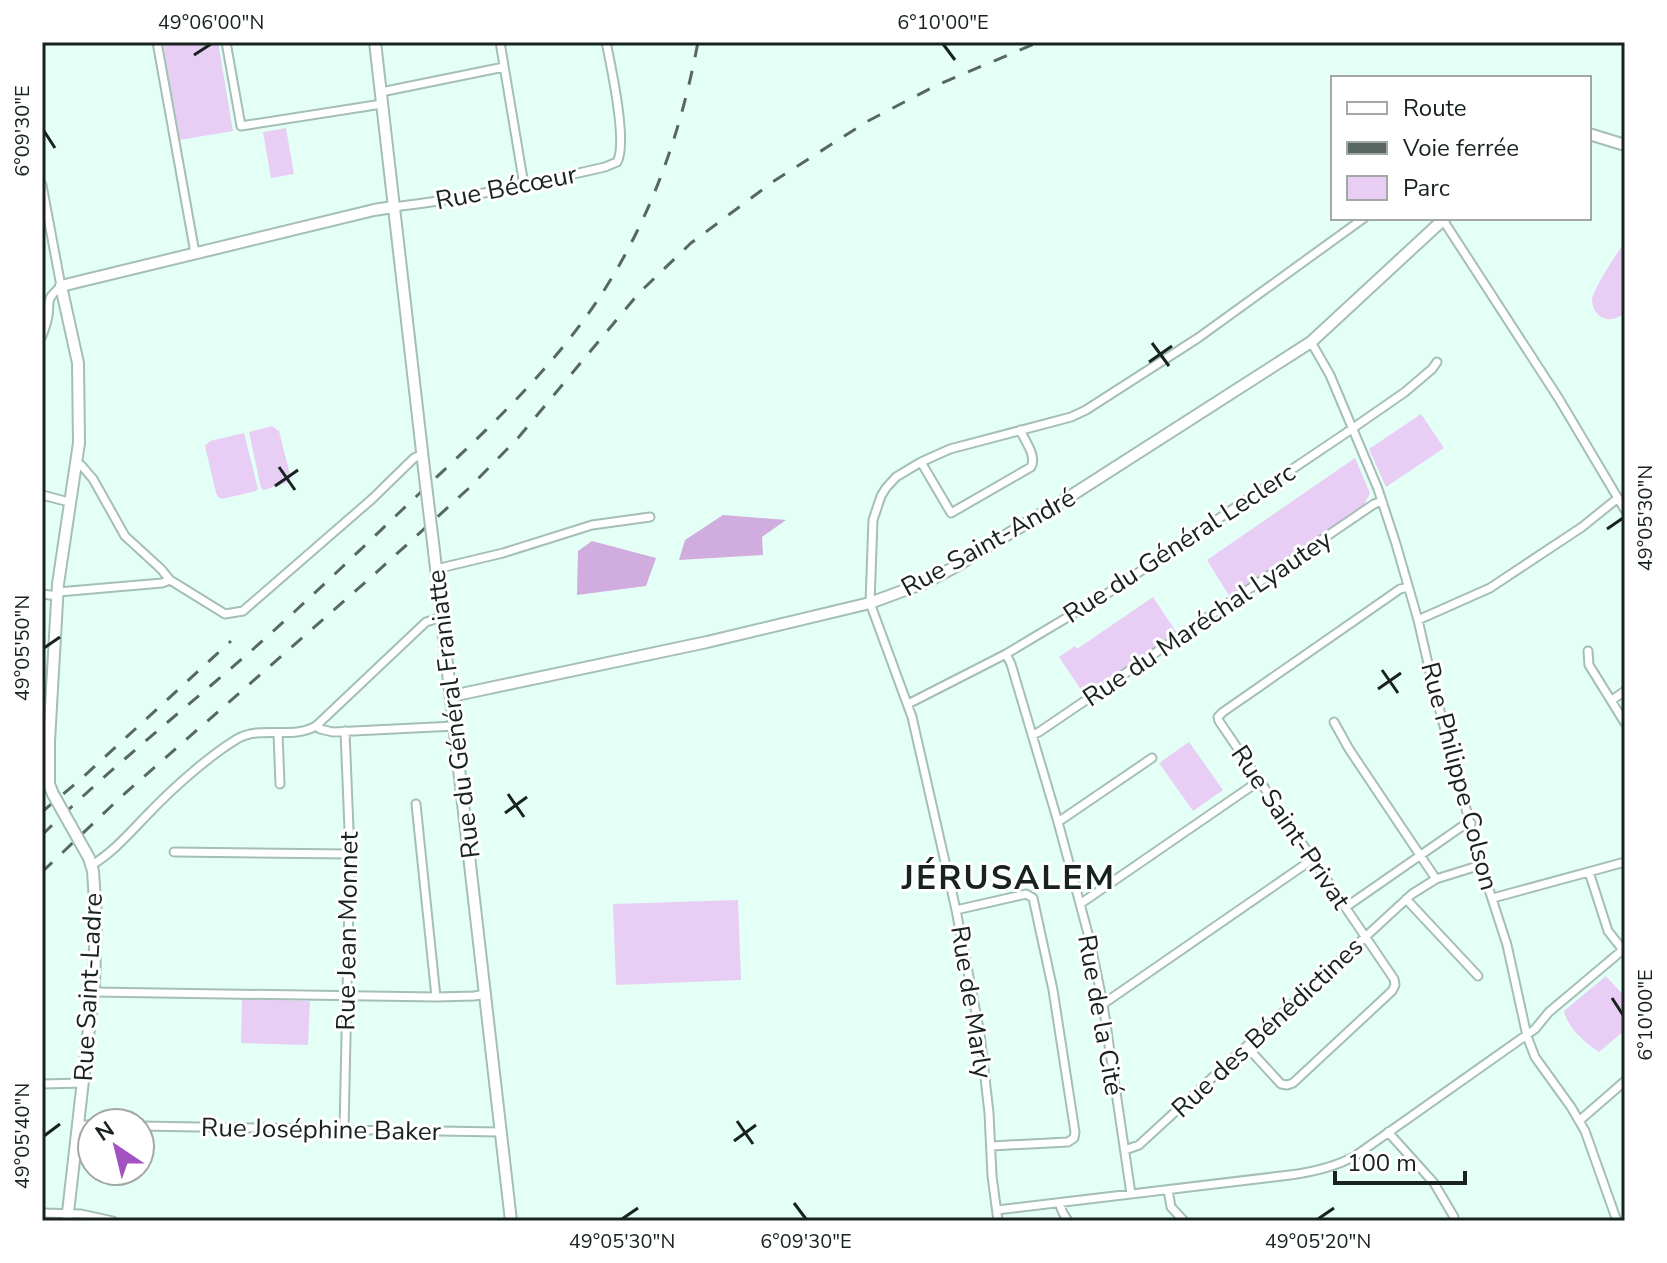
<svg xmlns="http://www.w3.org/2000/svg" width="1667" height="1263" font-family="'Nunito Sans',sans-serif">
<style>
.green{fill:#e8cef4}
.forest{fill:#d0acdf}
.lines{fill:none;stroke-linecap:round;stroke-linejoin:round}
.street-casing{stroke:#a5beb6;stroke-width:11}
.secondary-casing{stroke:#a5beb6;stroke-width:14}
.street{stroke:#fff;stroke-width:7}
.secondary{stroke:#fff;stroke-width:10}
.rail{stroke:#586762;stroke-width:3;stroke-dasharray:14 14;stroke-linecap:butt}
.secondary-bridge-casing{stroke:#a5beb6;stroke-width:14;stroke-linecap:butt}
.secondary-bridge{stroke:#fff;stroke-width:10}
.ticks{fill:none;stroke:#18221f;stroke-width:3}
.labels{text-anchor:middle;stroke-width:6;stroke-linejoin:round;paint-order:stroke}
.street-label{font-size:26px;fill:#18221f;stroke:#fff}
.district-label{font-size:34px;font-weight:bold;letter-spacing:2px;fill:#18221f;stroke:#fff}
.neatline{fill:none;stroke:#18221f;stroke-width:3}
.ticks-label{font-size:20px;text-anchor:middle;fill:#18221f}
</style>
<rect width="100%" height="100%" fill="#e4fff6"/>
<path class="green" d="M 163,42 L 218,42 L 233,131 L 179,140 Z
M 286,128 L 294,174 L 271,178 L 263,132 Z
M 1625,242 L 1625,313 C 1618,318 1610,322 1601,317 C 1595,313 1592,306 1592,300 C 1593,289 1618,251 1625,242 Z
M 1421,414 L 1444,448 L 1386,487 L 1369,449 Z
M 272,426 L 279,431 L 291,478 L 289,482 L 264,490 L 261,488 L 249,432 Z
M 244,433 L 258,489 L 256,491 L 222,499 L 218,497 L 216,493 L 205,446 L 210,441 Z
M 1355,458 L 1370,493 L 1364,505 L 1230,597 L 1207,560 Z
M 1153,597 L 1177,633 L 1085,696 L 1059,657 L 1075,646 L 1077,649 Z
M 1189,742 L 1223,790 L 1193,811 L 1159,763 Z
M 738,900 L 741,980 L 616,985 L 613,904 Z
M 1606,976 L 1625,997 L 1625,1030 L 1599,1052 C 1584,1042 1568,1028 1564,1011 Z
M 242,999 L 310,1001 L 308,1045 L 241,1043 Z"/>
<path class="forest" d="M 723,515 L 786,520 L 762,537 L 763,555 L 679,560 L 685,540 Z
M 592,541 L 656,558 L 646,586 L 577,595 L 578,551 Z"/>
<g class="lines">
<defs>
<path id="street" d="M 157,42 L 195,253
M 226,42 L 241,126 L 382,104
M 500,42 L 524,185
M 381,92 L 504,67
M 42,185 L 61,286
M 393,207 C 465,199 535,183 605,167 L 617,162 C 628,143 611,66 606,42
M 1443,220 L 1559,399 L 1625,510
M 42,336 C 44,330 47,323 48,316 C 50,298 46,300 61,286
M 1311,342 L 1330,375 L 1378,489 L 1396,544 L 1418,620 L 1432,681 L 1481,865 L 1507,945 L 1527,1036 L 1535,1057 L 1571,1107 L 1585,1131 L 1617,1221
M 921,462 L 951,513 L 1031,467 C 1037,456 1025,441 1020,430
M 77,465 L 81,465 L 93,479 L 125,536 L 161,569 L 170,580 L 225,614 L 243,611 L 372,499 L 414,458 L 423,454
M 42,495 L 69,502
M 436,569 L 503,553 L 592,525 L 650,517
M 58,592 L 162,583 L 170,580
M 42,594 L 58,596
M 1418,620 L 1490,588 L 1582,527 L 1618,498
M 1588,651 L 1589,665 L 1625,723
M 1006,654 L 1011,664 L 1058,822 L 1090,941 L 1103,1004 L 1131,1194
M 1612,700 L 1625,691
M 908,704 L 1006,654 L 1108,593 L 1343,435 L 1405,392 L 1432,369 L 1437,362
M 1334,722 L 1349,749 L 1436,879
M 316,726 L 320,729 L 333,732 L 455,726
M 278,733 L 280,784
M 1032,735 L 1039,732 L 1374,504 L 1382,501
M 416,804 L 436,997
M 1058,822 L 1152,758
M 174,852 L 350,854
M 92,865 C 115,851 132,830 151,811 C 174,787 209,756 237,739 C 261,725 292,740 316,726 L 426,622 L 442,617
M 1589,872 L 1608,931 L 1623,950
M 1493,898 L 1625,862
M 1406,899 L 1478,976
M 1080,904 L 1259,781
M 1346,907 L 1464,825 L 1471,823
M 956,910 L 1026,894 L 1033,898 L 1053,990 L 1075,1132 L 1074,1138 L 1068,1142 L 991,1146
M 93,992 L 436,997 L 474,996 L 486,994
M 1103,1004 L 1313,859
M 1247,1047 L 1281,1084 L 1287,1085 L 1293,1083 L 1392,991 L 1395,985 L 1394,979 L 1219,721 L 1218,717 L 1223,712 L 1400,589 L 1408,587
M 42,1084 L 83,1083
M 1579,1121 L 1625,1081
M 78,1125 L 92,1125
M 140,1126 L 501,1132
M 344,1130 L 350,854 L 345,731
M 1388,1132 L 1434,1183 L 1454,1217
M 1125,1150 L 1139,1145 L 1412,894 L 1436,879 L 1481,865
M 1168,1190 L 1171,1207 L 1184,1221
M 1059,1203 L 1063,1213 L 1068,1221
M 997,1210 L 1290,1175 C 1313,1172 1335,1167 1355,1156 L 1535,1029 L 1549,1012 L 1625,948
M 42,1213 L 81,1214 L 113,1221
M 998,1221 L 992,1176 L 989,1113 L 980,1034 L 956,910 L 912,717 L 870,603 L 873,520 L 881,496 L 886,488 L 896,477 L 921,462 L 950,449 L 1071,417 L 1086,410 L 1198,338 L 1364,218"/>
<path id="secondary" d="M 375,42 L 424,469
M 1589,134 L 1625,145
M 434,551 L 511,1221
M 452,696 L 707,642 L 870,603 L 924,583 L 953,568 L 1069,497 L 1311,342 L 1445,218
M 53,794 L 49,784 L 49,741 L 58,584 L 79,443 L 78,363 L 61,286 L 374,210 L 393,207
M 67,1221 L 94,984 L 96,916 L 93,871 L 89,858"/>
</defs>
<use href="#street" class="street-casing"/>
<use href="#secondary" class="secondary-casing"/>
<use href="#street" class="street"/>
<use href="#secondary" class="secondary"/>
<path class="rail" d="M 1617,42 L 1625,44
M 42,812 L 82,778 L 231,641
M 42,835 C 108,770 181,712 251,651 C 310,599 366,544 423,490 C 495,422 567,356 617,269 C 658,198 683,122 698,42
M 42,872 L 122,796 L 368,580 L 468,489 L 518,438 L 639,293 L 691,243 L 774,181 L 868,121 L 937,85 L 1039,42"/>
<defs>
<path id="secondary-bridge" d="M 424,469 L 434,551
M 53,794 L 89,858"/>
</defs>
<use href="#secondary-bridge" class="secondary-bridge-casing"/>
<use href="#secondary-bridge" class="secondary-bridge"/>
</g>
<path class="ticks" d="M 943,44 L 955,60M 194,55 L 211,44M 44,131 L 55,148M 1152,343 L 1169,366M 1149,362 L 1172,346M 279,467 L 295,490M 275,486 L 298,470M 1607,529 L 1623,518M 44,648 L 60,637M 1382,670 L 1398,693M 1378,689 L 1401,673M 508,794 L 524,817M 505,813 L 527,797M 1612,998 L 1623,1015M 737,1121 L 753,1144M 44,1136 L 60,1124M 734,1141 L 756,1125M 794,1203 L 806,1219M 622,1219 L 638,1208M 1318,1219 L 1334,1208"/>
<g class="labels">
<g class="street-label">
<text transform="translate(506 187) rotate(-11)" y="9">Rue Bécœur</text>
<text transform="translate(988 542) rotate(-29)" y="9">Rue Saint-André</text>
<text transform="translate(1179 543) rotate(-33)" y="9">Rue du Général Leclerc</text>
<text transform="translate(1207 618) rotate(-34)" y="9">Rue du Maréchal Lyautey</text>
<text transform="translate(453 714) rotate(-97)" y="9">Rue du Général Franiatte</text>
<text transform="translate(1460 776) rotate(75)" y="9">Rue Philippe Colson</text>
<text transform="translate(1291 827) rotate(56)" y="9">Rue Saint-Privat</text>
<text transform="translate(347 931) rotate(-89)" y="9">Rue Jean Monnet</text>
<text transform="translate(88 987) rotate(-87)" y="9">Rue Saint-Ladre</text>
<text transform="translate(972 1002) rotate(81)" y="9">Rue de Marly</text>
<text transform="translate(1101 1015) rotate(80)" y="9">Rue de la Cité</text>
<text transform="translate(1267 1027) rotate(-43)" y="9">Rue des Bénédictines</text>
<text transform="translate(321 1129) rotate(1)" y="9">Rue Joséphine Baker</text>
</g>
<g class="district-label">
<text x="1009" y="889">JÉRUSALEM</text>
</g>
</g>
<rect width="1667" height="1263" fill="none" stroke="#ffffff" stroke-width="88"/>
<rect x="1331" y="76" width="260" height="144" fill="#ffffff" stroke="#a3a7a5" stroke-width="2"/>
<rect x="1347" y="102" width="40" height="12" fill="#ffffff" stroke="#a3a7a5" stroke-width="2"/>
<text x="1403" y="116" font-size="24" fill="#18221f">Route</text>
<rect x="1347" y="142" width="40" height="12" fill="#586762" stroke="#a3a7a5" stroke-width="2"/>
<text x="1403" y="156" font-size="24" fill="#18221f">Voie ferrée</text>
<rect x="1347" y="176" width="40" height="24" fill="#e8cef4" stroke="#a3a7a5" stroke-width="2"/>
<text x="1403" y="196" font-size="24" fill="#18221f">Parc</text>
<g transform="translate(116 1147) rotate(325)"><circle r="38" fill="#ffffff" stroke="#a3a7a5" stroke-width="2"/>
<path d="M0-6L14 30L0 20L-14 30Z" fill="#a352c2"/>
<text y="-12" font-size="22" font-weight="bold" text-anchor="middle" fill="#18221f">N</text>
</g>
<path d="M1335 1171v12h130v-12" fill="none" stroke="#18221f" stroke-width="4"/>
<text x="1347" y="1171" font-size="24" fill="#18221f" stroke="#ffffff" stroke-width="6" paint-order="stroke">100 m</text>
<rect x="44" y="44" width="1579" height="1175" class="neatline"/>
<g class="ticks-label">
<text x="211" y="29">49°06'00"N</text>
<text x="943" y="29">6°10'00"E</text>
<text transform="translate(22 131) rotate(-90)" y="7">6°09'30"E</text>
<text transform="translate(1645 518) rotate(-90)" y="7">49°05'30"N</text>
<text transform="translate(22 648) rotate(-90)" y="7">49°05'50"N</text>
<text transform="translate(1645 1015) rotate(-90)" y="7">6°10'00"E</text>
<text transform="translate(22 1136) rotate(-90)" y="7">49°05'40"N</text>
<text x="622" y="1248">49°05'30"N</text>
<text x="806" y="1248">6°09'30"E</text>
<text x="1318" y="1248">49°05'20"N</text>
</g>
</svg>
